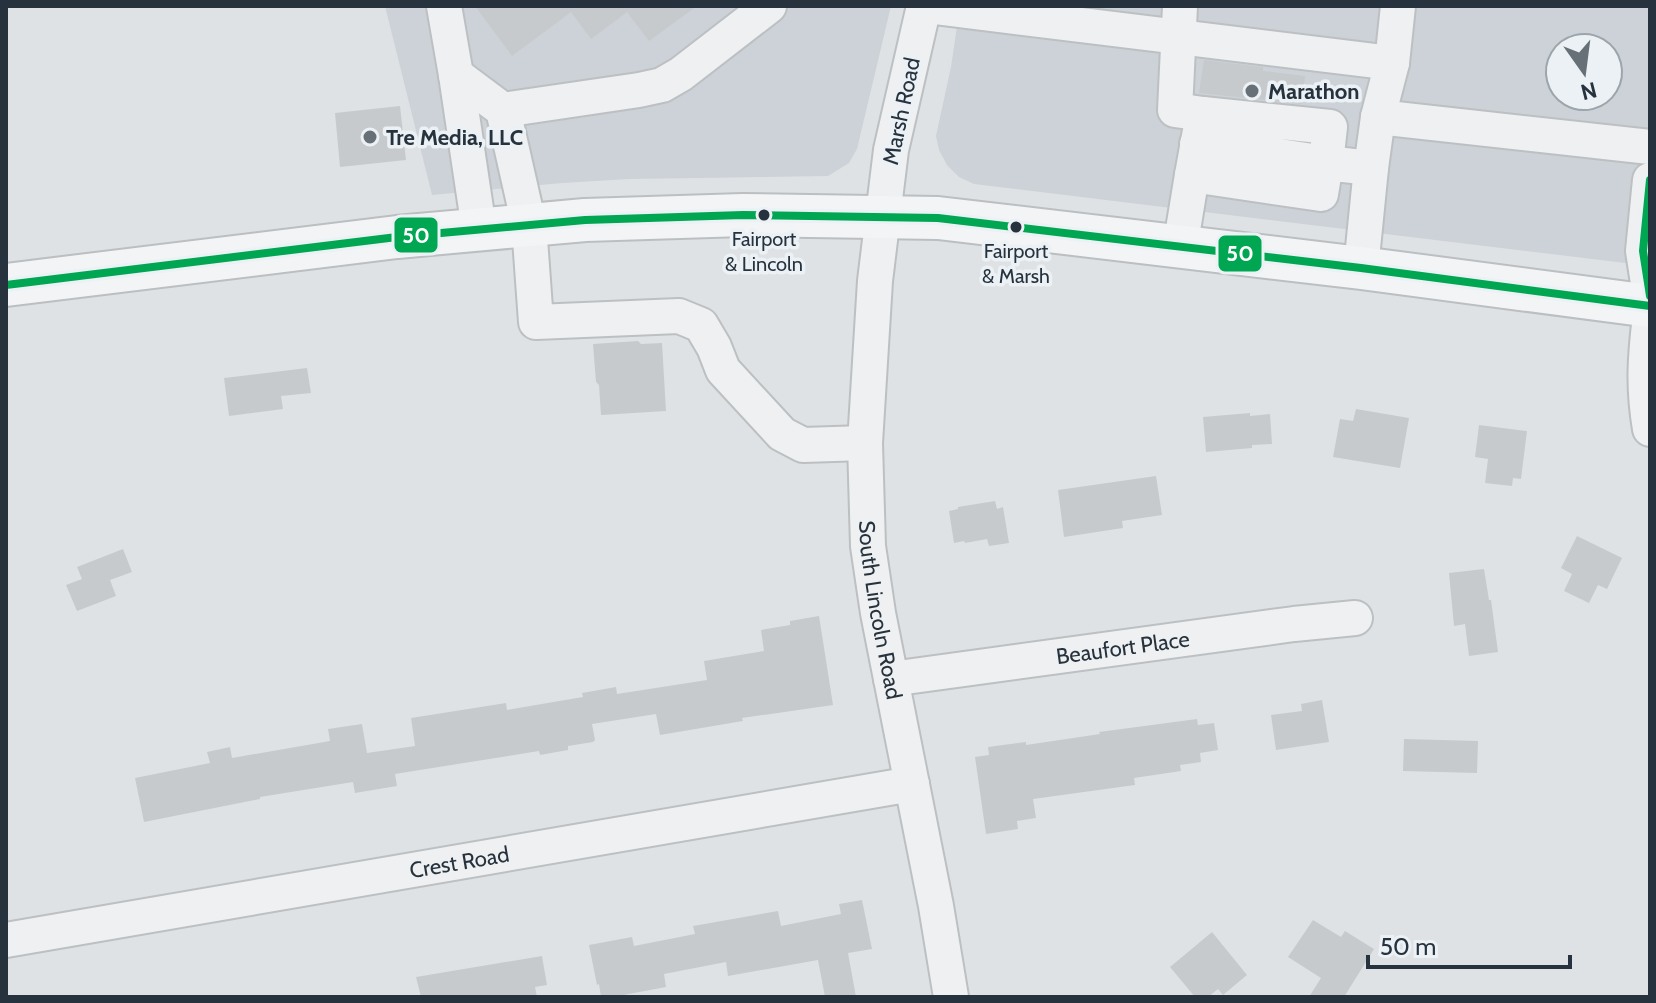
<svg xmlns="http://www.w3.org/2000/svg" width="1656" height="1003" font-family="Cabin,sans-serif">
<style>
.built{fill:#ccd2d8;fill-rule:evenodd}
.building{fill:#c7cacc}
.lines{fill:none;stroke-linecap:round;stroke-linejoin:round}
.minor-casing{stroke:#bdc0c2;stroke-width:38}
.major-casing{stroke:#bbbfc2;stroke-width:46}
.minor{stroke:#eef0f1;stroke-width:34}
.major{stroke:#f3f4f5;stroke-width:42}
.bus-1-casing{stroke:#ebf1f5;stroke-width:14}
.bus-1{stroke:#00a651;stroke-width:8}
.poi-dot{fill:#677077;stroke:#ebf1f5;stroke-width:3}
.bus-dot{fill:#26323d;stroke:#ebf1f5;stroke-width:3}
.labels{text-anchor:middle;stroke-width:7;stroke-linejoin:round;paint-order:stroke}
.bus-label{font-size:20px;fill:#26323d;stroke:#ebf1f5}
.poi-label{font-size:22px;font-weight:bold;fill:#26323d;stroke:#ebf1f5;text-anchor:start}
.street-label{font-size:22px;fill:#26323d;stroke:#ebf1f5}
.line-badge{stroke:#ebf1f5;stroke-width:3}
.badge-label{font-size:22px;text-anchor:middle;font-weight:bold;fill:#fff}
</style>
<rect width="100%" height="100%" fill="#dfe2e4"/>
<path class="built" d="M 385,6 L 891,6 L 857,149 L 849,163 L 828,176 L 629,179 L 562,183 L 432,195 Z
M 960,6 L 1650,6 L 1650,266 L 974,184 L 959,177 L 947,165 L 939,150 L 936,136 L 951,67 ZM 1560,48 L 1608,48 L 1608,96 L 1560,96 Z"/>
<path class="building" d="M 475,6 L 697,6 L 649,41 L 627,12 L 591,39 L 571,12 L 512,56 Z
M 1204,60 L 1263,67 L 1263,71 L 1305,76 L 1302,104 L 1199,93 Z
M 400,106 L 406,160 L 340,167 L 335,113 Z
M 638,341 L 641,344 L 662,343 L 666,411 L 601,415 L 599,385 L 596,382 L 593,344 Z
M 307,368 L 311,393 L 281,396 L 283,409 L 229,416 L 224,378 Z
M 1356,409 L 1409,418 L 1400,468 L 1333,457 L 1340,419 L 1353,421 Z
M 1250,413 L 1250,416 L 1270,414 L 1272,444 L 1252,445 L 1252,448 L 1206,452 L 1203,417 Z
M 1479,425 L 1527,431 L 1521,479 L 1513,478 L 1512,486 L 1485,483 L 1488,459 L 1475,457 Z
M 1156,476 L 1162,515 L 1122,521 L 1123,528 L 1064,537 L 1058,490 Z
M 995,501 L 997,509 L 1003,507 L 1009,543 L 989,546 L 987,539 L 965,543 L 964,541 L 954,543 L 949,511 L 958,509 L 958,507 Z
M 1577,536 L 1622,558 L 1607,589 L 1598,585 L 1589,603 L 1564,591 L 1572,574 L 1561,568 Z
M 123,549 L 132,572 L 110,580 L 116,596 L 77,611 L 66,585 L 82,579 L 77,567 Z
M 1484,569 L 1489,600 L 1491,600 L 1498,652 L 1469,656 L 1465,624 L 1454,626 L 1449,573 Z
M 819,616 L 833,705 L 742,718 L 743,721 L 660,735 L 656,714 L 592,724 L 595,740 L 593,742 L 568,746 L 568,750 L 540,755 L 539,751 L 395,774 L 397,786 L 355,793 L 353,782 L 260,797 L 260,799 L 144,822 L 135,778 L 210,763 L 207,752 L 230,747 L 232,758 L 330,741 L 328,729 L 362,724 L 367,753 L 415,746 L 411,718 L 506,703 L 507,710 L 583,697 L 582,693 L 616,687 L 617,694 L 707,680 L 704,661 L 764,651 L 761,630 L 790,625 L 790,621 Z
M 1322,700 L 1329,742 L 1276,750 L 1271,715 L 1302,711 L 1301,704 Z
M 1197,719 L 1198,725 L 1214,723 L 1218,750 L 1200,753 L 1201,762 L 1180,765 L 1181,771 L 1134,778 L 1135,785 L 1033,799 L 1036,818 L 1017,821 L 1018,829 L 986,834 L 975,757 L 989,755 L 988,747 L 1026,742 L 1026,745 L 1100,734 L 1099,732 Z
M 1404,739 L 1478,741 L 1477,773 L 1403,771 Z
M 862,900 L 872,949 L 848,953 L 856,997 L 825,997 L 818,960 L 728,976 L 726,962 L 664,974 L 666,987 L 613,997 L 601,997 L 599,984 L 597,985 L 589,945 L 632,937 L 634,946 L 695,934 L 693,926 L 778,911 L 781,926 L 841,914 L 839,904 Z
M 1313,920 L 1341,937 L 1345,931 L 1374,949 L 1344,997 L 1309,997 L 1321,978 L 1288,957 Z
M 1212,932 L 1247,975 L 1223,995 L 1218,989 L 1208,997 L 1195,997 L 1170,967 Z
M 542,956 L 547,985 L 535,987 L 537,997 L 421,997 L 416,977 Z"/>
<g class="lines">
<defs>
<g id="minor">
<path d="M 444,6 L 456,75 L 479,229"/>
<path id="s1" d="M 924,6 L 891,150 L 875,281 L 865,443 L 868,546 L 878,613 L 936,906 L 951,997"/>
<path d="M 926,6 L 1392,63"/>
<path d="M 1180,6 L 1175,110 L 1203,114 L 1192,175 L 1321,194 L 1326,163 L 1371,168"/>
<path d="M 456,75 L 503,110 L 529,225 L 536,322 L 679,316 L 701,325 L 714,347 L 723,370 L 782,434 L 803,445 L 865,443"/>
<path d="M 503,110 L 639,90 L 662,85 L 681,74 L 769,6"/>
<path d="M 1378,117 L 1650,147"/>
<path d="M 1197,144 L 1326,163 L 1330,127 L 1203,114"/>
<path d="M 1650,180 L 1643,251 L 1650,296"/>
<path d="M 1180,248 L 1192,175"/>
<path d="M 1361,268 L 1371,168 L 1378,117 L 1392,63 L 1398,6"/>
<path d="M 1650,316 C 1645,357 1643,388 1650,429"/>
<path id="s2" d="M 891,679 L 1294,624 L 1355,618"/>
<path id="s3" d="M 6,940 L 912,784"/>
</g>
<path id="major" d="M 6,285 L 397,237 L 585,220 L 743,215 L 938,218 L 1361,268 L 1650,306"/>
</defs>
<use href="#minor" class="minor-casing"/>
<use href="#major" class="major-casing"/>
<use href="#minor" class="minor"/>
<use href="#major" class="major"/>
<defs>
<path id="bus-1" d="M 1650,180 L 1643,251 L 1650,296
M 6,285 L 397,237 L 585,220 L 743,215 L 938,218 L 1361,268 L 1650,306"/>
</defs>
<use href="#bus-1" class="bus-1-casing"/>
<use href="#bus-1" class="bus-1"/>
</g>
<g class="poi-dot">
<circle cx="1252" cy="91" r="8"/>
<circle cx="370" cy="137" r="8"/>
</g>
<g class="bus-dot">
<circle cx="764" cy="215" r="7"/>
<circle cx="1016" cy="227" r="7"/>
</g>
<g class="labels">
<g class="bus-label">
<text x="764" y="246">Fairport<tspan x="764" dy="25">&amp; Lincoln</tspan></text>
<text x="1016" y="258">Fairport<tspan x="1016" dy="25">&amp; Marsh</tspan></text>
</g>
<g class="poi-label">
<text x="1268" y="99">Marathon</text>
<text x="386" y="145">Tre Media, LLC</text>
</g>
<g class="street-label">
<text transform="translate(901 111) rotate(-78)" y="8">Marsh Road</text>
<text dy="8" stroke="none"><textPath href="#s1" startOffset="610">South Lincoln Road</textPath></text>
<text dy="8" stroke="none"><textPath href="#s2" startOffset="234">Beaufort Place</textPath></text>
<text dy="8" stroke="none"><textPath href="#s3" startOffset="460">Crest Road</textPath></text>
</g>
</g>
<g class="line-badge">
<rect x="393" y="216" width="46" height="38" rx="8" fill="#00a651"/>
<rect x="1217" y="234" width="46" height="39" rx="8" fill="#00a651"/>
</g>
<g class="badge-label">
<text x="416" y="243">50</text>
<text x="1240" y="261">50</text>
</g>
<rect width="1656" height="1003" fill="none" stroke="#26323d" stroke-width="16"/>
<g transform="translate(1584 72) rotate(166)"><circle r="38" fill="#ebf1f5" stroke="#9ca5ab" stroke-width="2"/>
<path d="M0-6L14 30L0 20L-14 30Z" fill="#677077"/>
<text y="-12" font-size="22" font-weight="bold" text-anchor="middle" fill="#26323d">N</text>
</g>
<path d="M1368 955v12h202v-12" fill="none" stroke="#26323d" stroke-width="4"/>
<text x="1380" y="955" font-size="24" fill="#26323d" stroke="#ebf1f5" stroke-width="6" paint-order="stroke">50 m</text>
</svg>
